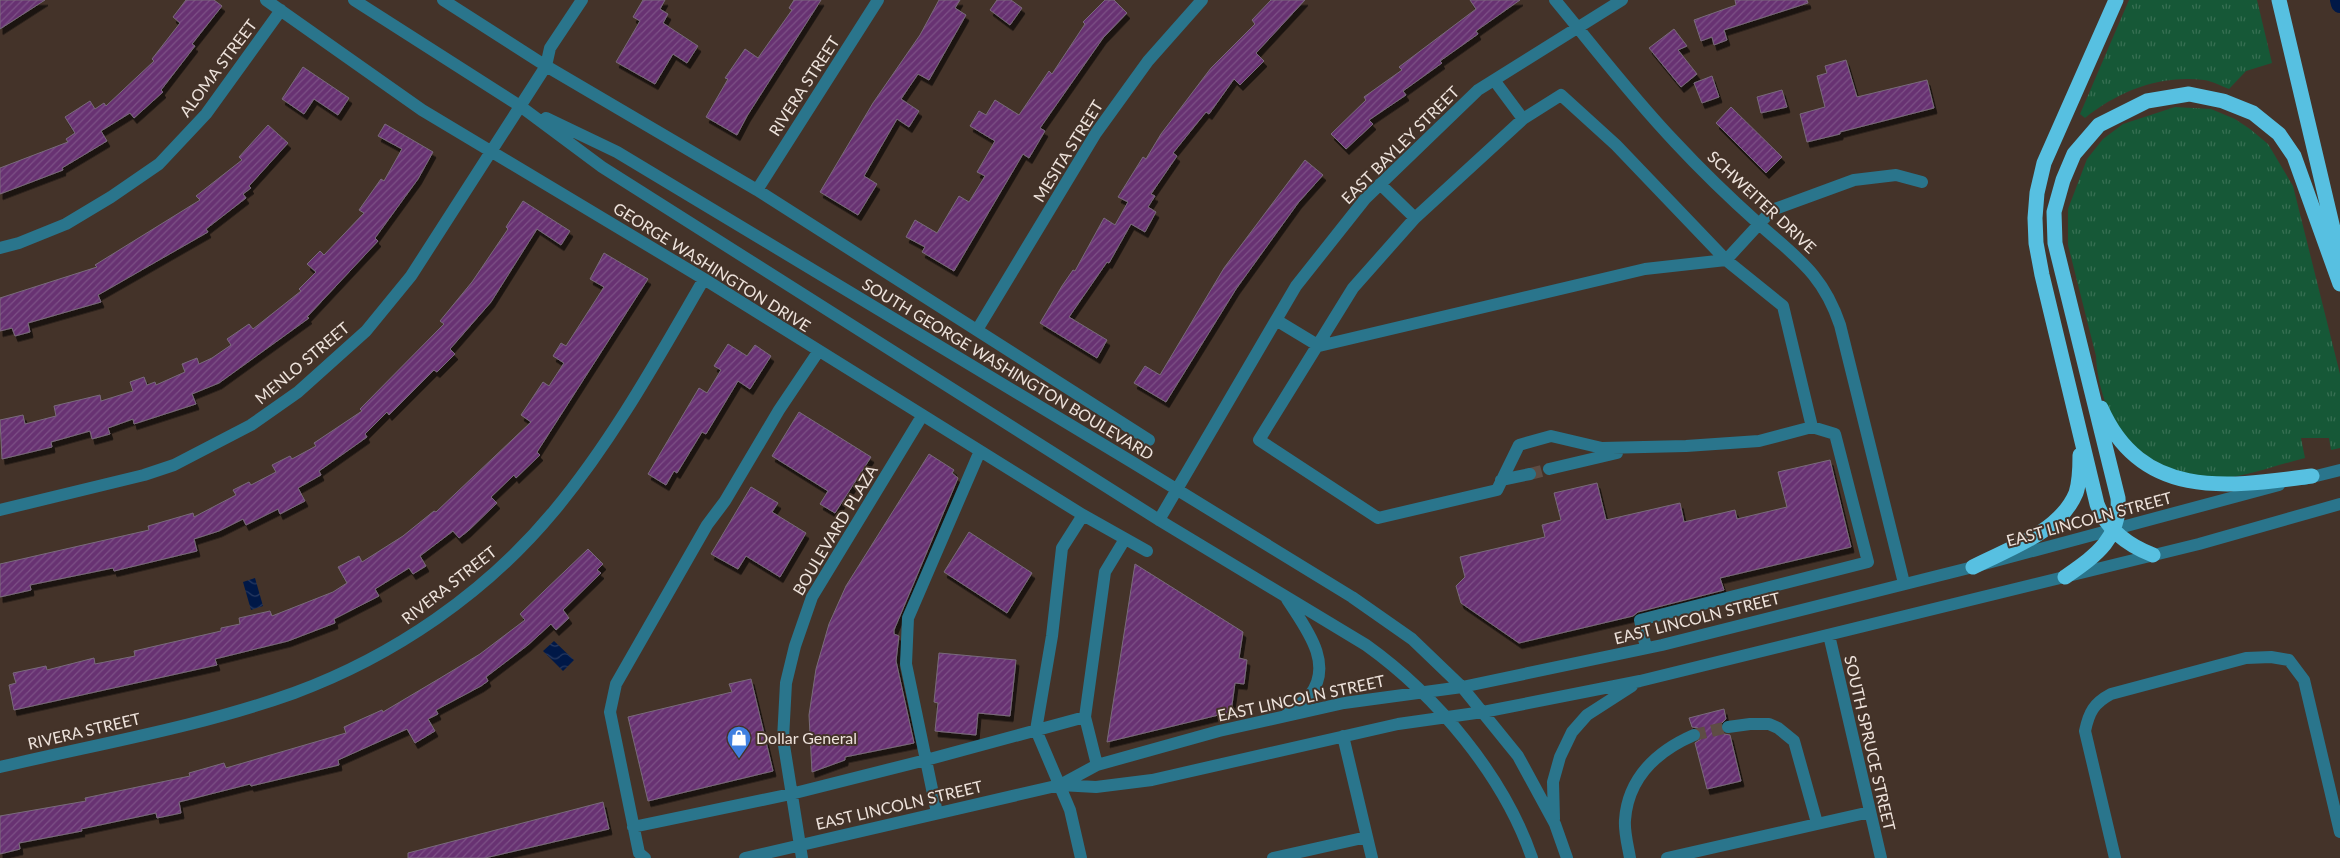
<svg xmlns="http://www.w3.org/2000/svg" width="2340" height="858" font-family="Lato,sans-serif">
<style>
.grass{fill:url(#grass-tufts)}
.water{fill:url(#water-waves)}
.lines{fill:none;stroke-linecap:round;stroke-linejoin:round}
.canal{stroke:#001847;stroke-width:18}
.building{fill:url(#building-hatch);stroke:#796b7b;filter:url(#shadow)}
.minor-tunnel{stroke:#5e4d44;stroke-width:12;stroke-dasharray:12 6;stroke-linecap:butt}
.minor{stroke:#2a758c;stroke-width:12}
.highway{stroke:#57c0e1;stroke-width:15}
.labels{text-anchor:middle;stroke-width:4;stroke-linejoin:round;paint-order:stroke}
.street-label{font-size:16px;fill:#eee3dc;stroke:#443329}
.poi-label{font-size:16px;fill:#eee3dc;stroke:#443329;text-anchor:start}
</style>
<defs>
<pattern id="grass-tufts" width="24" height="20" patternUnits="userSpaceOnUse" patternTransform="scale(1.25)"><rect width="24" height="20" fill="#165837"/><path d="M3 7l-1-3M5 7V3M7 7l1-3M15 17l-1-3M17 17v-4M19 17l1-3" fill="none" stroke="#387053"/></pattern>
<pattern id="water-waves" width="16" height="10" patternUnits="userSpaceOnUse" patternTransform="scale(1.25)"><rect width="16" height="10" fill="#001847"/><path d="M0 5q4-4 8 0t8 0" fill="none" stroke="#263961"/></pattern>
<pattern id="building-hatch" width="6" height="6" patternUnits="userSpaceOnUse" patternTransform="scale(1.25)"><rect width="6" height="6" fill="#673272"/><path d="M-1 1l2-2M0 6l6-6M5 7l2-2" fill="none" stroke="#7d5086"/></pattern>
<filter id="shadow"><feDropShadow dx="3" dy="5.5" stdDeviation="0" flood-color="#0009"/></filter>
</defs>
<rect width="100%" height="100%" fill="#443329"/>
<path class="grass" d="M 2129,0 L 2257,0 L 2272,63 L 2246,71 L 2229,89 C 2221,86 2212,81 2204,80 C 2159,75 2119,91 2085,118 L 2080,114 Z
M 2175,107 L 2211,109 L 2235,119 L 2250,129 L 2268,144 L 2293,186 L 2340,374 L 2340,448 L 2331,450 L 2329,438 L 2301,438 L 2305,458 C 2280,464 2248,476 2224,478 C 2188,481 2149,463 2125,437 C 2107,417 2097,382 2096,356 L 2068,245 L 2068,209 L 2087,159 L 2103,139 L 2123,124 Z"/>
<path class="water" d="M 255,578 L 263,606 L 251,610 L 243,582 Z
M 554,641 L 574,660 L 563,671 L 543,651 Z"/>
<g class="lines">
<path class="canal" d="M 2339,0 L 2340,4"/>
</g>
<path class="building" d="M 0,0 L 45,0 L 0,29 Z
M 186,0 L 214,0 L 222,6 L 192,44 L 195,46 L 161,90 L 163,92 L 134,118 L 130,113 L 101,131 L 107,141 L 62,168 L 63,170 L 0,194 L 0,168 L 68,142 L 66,139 L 75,133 L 65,117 L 90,101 L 95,109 L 104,103 L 106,106 L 154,61 L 152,59 L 180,23 L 173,17 Z
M 643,0 L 665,0 L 660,9 L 668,14 L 663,23 L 698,46 L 687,63 L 673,54 L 655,84 L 616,62 L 640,21 L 633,17 Z
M 794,0 L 821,0 L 747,116 L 737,135 L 706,117 L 728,79 L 725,78 L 745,49 L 758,58 L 792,10 L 789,8 Z
M 939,0 L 960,0 L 955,8 L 966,15 L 929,80 L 918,74 L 901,99 L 919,111 L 909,127 L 897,119 L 864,176 L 877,184 L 858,215 L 820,192 L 873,103 L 920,35 Z
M 997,0 L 1011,0 L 1022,8 L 1010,25 L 990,10 Z
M 1105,0 L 1114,0 L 1127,13 L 1103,38 L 1040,128 L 1045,131 L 1029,158 L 1023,154 L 954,271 L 922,252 L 925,247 L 906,237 L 915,220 L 937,233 L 959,196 L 969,202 L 985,176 L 977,172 L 995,141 L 970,126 L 979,111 L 986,115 L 995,100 L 1019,115 L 1049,71 L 1052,74 L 1085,24 L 1083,22 Z
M 1271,0 L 1305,0 L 1256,53 L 1264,61 L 1240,85 L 1234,79 L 1209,114 L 1206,112 L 1173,153 L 1177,156 L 1151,194 L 1155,196 L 1148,207 L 1156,212 L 1145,232 L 1131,224 L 1109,263 L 1107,262 L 1069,317 L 1107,340 L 1097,358 L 1040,323 L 1062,286 L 1073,270 L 1075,271 L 1104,218 L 1115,225 L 1128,202 L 1118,197 L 1143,157 L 1146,159 L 1161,134 L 1211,68 L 1255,24 L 1252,20 Z
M 1470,0 L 1520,0 L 1476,31 L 1478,34 L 1440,61 L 1442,63 L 1403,91 L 1406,95 L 1369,120 L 1373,124 L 1346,149 L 1331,134 L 1366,100 L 1364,97 L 1402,70 L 1399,67 L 1476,9 Z
M 1735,0 L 1807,0 L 1808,3 L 1724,30 L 1727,40 L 1714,45 L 1712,37 L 1701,41 L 1694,20 L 1736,5 Z
M 1674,29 L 1687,46 L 1678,50 L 1697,74 L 1681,87 L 1649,48 Z
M 1846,60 L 1857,97 L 1927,80 L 1934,108 L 1840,132 L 1840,134 L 1807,142 L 1800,114 L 1825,107 L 1817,76 L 1827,73 L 1825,66 Z
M 303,67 L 349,98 L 338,115 L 314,99 L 304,114 L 282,99 Z
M 1712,76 L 1719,97 L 1702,103 L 1694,83 Z
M 1782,90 L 1787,107 L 1761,113 L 1757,97 Z
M 1731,107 L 1782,157 L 1766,173 L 1716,123 Z
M 385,124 L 433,152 L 418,179 L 375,238 L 378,241 L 307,317 L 309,318 L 219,383 L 192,394 L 196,404 L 134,424 L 133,419 L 108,428 L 110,434 L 92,439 L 90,431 L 51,442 L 52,447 L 2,459 L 0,420 L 23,415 L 25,424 L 56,416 L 54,406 L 100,395 L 101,401 L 133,391 L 130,382 L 144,377 L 147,385 L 155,382 L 156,385 L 185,372 L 182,364 L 197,358 L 199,364 L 212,358 L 231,345 L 227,339 L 249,324 L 253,329 L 301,291 L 299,289 L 316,272 L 307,264 L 320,251 L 324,255 L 364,213 L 359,210 L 381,179 L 384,181 L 402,149 L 378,136 Z
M 268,125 L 288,143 L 249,186 L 251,188 L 243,194 L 246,198 L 206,229 L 208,232 L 98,295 L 101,302 L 28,323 L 30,332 L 15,336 L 12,328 L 0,331 L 0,298 L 97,267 L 95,265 L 200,200 L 196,196 L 242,160 L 239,157 Z
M 1305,160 L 1323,175 L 1298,203 L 1236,289 L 1166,402 L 1134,383 L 1145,366 L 1160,375 L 1224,268 Z
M 523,201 L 570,231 L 561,245 L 537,229 L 491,302 L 450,349 L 455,354 L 437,372 L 434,370 L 389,415 L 387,412 L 365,434 L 367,437 L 319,471 L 321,475 L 298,488 L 305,501 L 280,514 L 278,509 L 246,525 L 243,519 L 219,531 L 194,539 L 197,551 L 114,571 L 113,568 L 30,585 L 31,590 L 0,597 L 0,564 L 149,530 L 148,526 L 193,513 L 194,517 L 236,495 L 233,490 L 249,482 L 251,485 L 276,472 L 272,465 L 290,456 L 292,459 L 316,446 L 314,443 L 362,411 L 360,409 L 444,324 L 440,321 L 472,282 L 508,229 L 506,227 Z
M 604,253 L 648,279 L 537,452 L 540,455 L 516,478 L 514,475 L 491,497 L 497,503 L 468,531 L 459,538 L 453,531 L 420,556 L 426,566 L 413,574 L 409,568 L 375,589 L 379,596 L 334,619 L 335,623 L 288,641 L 215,659 L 217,665 L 14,710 L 9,685 L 16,683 L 13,673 L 46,666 L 47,670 L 94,658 L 95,664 L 135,656 L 134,651 L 221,631 L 221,628 L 240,624 L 239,618 L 270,611 L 272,616 L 333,592 L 347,583 L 338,567 L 359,556 L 362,562 L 403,536 L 434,511 L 436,512 L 531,422 L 521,415 L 543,382 L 549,386 L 564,363 L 553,356 L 561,343 L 566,346 L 604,287 L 590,279 Z
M 728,344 L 747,356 L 755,345 L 771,356 L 750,389 L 738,381 L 706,434 L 702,432 L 677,473 L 674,471 L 666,485 L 648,474 L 699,388 L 707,393 L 721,370 L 714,366 Z
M 799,412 L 871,457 L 835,513 L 820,504 L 828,491 L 772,456 Z
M 929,454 L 954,470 L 952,473 L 958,478 L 894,630 L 894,634 L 899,636 L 896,661 L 914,743 L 845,757 L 845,760 L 812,772 L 809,715 L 816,669 L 829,624 L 846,586 Z
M 1830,460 L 1851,547 L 1720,578 L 1724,590 L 1638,612 L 1633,616 L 1519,643 L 1461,603 L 1456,586 L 1465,577 L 1460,557 L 1545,537 L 1542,525 L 1561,520 L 1554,493 L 1597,483 L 1606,520 L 1680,503 L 1684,522 L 1735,510 L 1737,519 L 1787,507 L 1778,472 Z
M 751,487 L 778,503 L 772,512 L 806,533 L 780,577 L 746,556 L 738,569 L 711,554 Z
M 969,532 L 1032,573 L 1007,613 L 944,572 Z
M 588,549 L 603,564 L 597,570 L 601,573 L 563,610 L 569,618 L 556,630 L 551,624 L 528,645 L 486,677 L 488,681 L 481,686 L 436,710 L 438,714 L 428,719 L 435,731 L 415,743 L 407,729 L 338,760 L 339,765 L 251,786 L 250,784 L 179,802 L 181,813 L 157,818 L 156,813 L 81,829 L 82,831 L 19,843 L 20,849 L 0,854 L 0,816 L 86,801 L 85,798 L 190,776 L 189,773 L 224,763 L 226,768 L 346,733 L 344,727 L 382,710 L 383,712 L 442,677 L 480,654 L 525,620 L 520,614 Z
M 1135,564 L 1243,632 L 1239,658 L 1247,660 L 1244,684 L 1235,683 L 1231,712 L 1107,742 Z
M 939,653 L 1016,660 L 1010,716 L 978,713 L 976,735 L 935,731 L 938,703 L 934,702 Z
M 751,679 L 773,771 L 648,801 L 628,717 L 732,692 L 729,684 Z
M 1724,709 L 1726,719 L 1721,724 L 1720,729 L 1724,734 L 1730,735 L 1741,781 L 1707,789 L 1695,743 L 1701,739 L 1701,732 L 1698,728 L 1692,727 L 1689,718 Z
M 603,802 L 609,829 L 485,858 L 408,858 L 408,853 Z"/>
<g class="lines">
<path class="minor-tunnel" d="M 1530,474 L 1549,469
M 1694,735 L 1728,727"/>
<path class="minor" d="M 266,0 L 422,110 L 704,279 L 1083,515 L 1147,551
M 354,0 L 520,106 L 602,167 L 1159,520 L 1366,645 C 1436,695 1504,776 1532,858
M 443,0 L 546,66 L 757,190 L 1149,440
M 1555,0 C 1594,47 1632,97 1675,142 C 1701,170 1730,198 1759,224 C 1797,258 1823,274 1840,325 L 1904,583
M 1494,80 L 1523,119
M 1561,95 L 1616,145 L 1726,260 L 1783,306 L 1812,427 L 1759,441 L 1686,446 L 1602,448 L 1551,436 L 1519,445 L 1497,490 L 1378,518 L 1259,440 L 1353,288 L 1415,218 L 1523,119 Z
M 546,118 L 617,152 L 1132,462 L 1352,597 L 1412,639 L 1462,687 L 1518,756 L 1555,824 L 1567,858
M 1380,184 L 1415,218
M 757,190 L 878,0
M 0,248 L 19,243 L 66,224 L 111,197 L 159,164 L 206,114 L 281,10
M 1276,320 L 1319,346 L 1645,269 L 1726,260 L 1772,210 L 1854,180 L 1896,175 L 1922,182
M 977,330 L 1096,133 L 1148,61 L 1202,0
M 1549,469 L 1617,453
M 2304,479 L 2340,470
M 1501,480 L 1530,474
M 0,510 L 144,475 L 174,465 L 251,425 L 298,392 L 366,331 L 411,276 L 546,66 L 550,48 L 582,0
M 1159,520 L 1296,286 L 1365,199 L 1478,90 L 1622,0
M 1829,635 L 1881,858
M 1646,648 L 1640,620 L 1868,562 L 1835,434 L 1812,427
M 1286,715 C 1293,709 1303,703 1310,695 C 1335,663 1304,626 1287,599
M 1728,727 L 1750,724 L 1769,724 L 1778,728 L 1794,741 L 1817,823
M 1343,736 L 1372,858
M 1097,765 L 1085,717 L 1105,572 L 1125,539
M 0,767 C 98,744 199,727 294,693 C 394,656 486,593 554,511 C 613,440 658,358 704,279
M 1060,785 L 1096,787 L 1152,780 L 1398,724 L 1483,712 L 1640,681 L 2199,544 L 2340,504
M 937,813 L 906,664 L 908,618 L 980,451
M 1554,819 L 1553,782 L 1560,757 L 1572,732 L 1587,715 L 1632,686
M 633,827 L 791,794 L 926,760 L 1085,717
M 645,858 L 639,853 L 610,712 L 616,684 L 707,525 L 725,501 L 779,410 L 818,352
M 745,858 L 1060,785 L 1097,765 L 1219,731 L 1344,703 L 1462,687 L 1662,645 L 1973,567 L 2279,485
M 802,858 L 783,739 L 786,683 L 795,646 L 812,597 L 922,416
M 1081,858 L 1070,810 L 1036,730 L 1052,636 L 1062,548 L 1083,515
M 1273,858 L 1367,837
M 1630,858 C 1628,846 1624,832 1625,820 C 1628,778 1657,751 1694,735
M 1667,858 L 1870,812
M 2115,858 L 2085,731 C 2089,712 2094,703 2111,694 L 2246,658 L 2271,657 L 2289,660 L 2304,680 L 2340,832"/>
<path class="highway" d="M 2116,0 L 2044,163 L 2037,193 L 2035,218 L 2036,243 L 2042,275 L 2097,504 C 2107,530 2127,545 2153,555
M 2279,0 L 2340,258
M 2101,408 C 2142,501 2229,487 2312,476
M 1973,567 C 2008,549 2060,532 2076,493 C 2080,481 2080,467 2080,455
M 2065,577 C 2095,556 2121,539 2118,498 L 2055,243 L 2054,212 L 2063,180 L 2074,154 L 2099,125 L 2147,101 L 2189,94 L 2223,101 L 2253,113 L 2279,134 L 2294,156 L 2340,284"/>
</g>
<defs>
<symbol id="shop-pin" viewBox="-11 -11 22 30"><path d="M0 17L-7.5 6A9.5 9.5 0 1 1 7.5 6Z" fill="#3f7fe0" stroke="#443329"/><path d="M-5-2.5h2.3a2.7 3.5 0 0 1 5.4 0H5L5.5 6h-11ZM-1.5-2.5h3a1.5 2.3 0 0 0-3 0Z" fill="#fff"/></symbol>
</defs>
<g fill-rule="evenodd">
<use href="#shop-pin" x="725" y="724" width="28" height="38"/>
</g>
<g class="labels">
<g class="street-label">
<text transform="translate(218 68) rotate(-53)" y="6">ALOMA STREET</text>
<text transform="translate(804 86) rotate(-57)" y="6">RIVERA STREET</text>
<text transform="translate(1400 145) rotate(-45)" y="6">EAST BAYLEY STREET</text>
<text transform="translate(1068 151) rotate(-58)" y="6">MESITA STREET</text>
<text transform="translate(1762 202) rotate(43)" y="6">SCHWEITER DRIVE</text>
<text transform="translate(712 267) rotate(32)" y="6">GEORGE WASHINGTON DRIVE</text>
<text transform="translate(302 363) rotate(-40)" y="6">MENLO STREET</text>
<text transform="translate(1008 369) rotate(31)" y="6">SOUTH GEORGE WASHINGTON BOULEVARD</text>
<text transform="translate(2089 519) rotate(-15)" y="6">EAST LINCOLN STREET</text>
<text transform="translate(835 530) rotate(-59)" y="6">BOULEVARD PLAZA</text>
<text transform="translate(449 585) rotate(-38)" y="6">RIVERA STREET</text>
<text transform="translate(1697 618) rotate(-14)" y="6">EAST LINCOLN STREET</text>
<text transform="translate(1301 698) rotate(-12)" y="6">EAST LINCOLN STREET</text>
<text transform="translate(84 731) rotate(-13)" y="6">RIVERA STREET</text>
<text transform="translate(1870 743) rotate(77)" y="6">SOUTH SPRUCE STREET</text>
<text transform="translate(899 805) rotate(-13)" y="6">EAST LINCOLN STREET</text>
</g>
<g class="poi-label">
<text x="756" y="744">Dollar General</text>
</g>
</g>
</svg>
